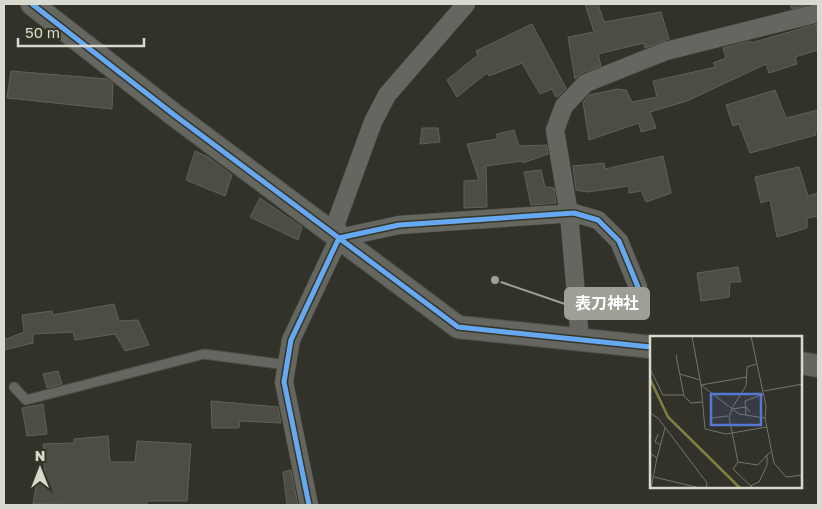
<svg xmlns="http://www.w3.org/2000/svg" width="822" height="509" font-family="'Golos Text','Noto Sans JP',sans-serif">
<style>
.building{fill:#4d4d46;stroke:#606159}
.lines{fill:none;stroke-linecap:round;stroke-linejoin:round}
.service-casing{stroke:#4f5048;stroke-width:11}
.minor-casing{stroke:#4f5048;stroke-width:19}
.tertiary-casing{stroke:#4f5048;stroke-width:24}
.service{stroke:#666660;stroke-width:9}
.minor{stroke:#666660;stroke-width:18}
.tertiary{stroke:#666660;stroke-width:22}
.cycleway-casing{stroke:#353626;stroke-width:8}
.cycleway{stroke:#66a8f1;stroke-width:5}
.inset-river{fill:none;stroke:#7e8043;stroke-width:2.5}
.inset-road{fill:none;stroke:#75756c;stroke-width:1}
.view{fill:#5578d5;fill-opacity:0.15;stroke:#5578d5;stroke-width:2.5}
.inset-edge{fill:none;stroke:#d9dacf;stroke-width:2.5}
.leader{fill:none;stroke:#9f9f95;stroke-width:2}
.callout-dot{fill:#9f9f95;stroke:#353626;stroke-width:2}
.callout{fill:#9f9f95;stroke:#9f9f95;stroke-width:2}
.callout-label{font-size:16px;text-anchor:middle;font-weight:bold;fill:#fff}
</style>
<rect width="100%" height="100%" fill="#32322a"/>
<path class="building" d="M 585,4 L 598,4 L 604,22 L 661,12 L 669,39 L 645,48 L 644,43 L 598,54 L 601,66 L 582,73 L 575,79 L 568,37 L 594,32 Z
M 790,4 L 811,4 L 792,9 Z
M 532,24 L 566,88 L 559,96 L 556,97 L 552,89 L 540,94 L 522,63 L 489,76 L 487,73 L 457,97 L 447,80 L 478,55 L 476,51 Z
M 817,24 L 818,50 L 795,57 L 797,64 L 769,73 L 766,64 L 687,101 L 650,112 L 656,128 L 641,132 L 639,123 L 589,140 L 583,102 L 589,95 L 617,89 L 626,90 L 632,102 L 657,97 L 653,81 L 716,67 L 713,63 L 726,58 L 723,48 L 750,41 L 751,43 Z
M 11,71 L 107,79 L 113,84 L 112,109 L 7,98 Z
M 775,90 L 786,118 L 818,110 L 818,131 L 815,132 L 816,135 L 750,153 L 739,124 L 733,126 L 726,105 Z
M 422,128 L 438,128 L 440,142 L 420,144 Z
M 514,130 L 519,146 L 547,145 L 548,154 L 523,163 L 522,161 L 486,166 L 487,207 L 464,208 L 464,181 L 479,180 L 467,144 L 497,139 L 497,134 Z
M 195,151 L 208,157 L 232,175 L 225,196 L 186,180 Z
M 663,156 L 671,193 L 646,202 L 641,191 L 629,193 L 629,186 L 587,192 L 576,190 L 573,166 L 604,163 L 605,169 Z
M 799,167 L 808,196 L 818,193 L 818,216 L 807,218 L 807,228 L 777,237 L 770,200 L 761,203 L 755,177 Z
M 541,170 L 545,187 L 554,188 L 556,203 L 531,205 L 524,172 Z
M 260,198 L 302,227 L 298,240 L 250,217 Z
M 738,267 L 741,282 L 730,282 L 729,297 L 701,301 L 697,273 Z
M 114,304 L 119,321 L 138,320 L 149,345 L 125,351 L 115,334 L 75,340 L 73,332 L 33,334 L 33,343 L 4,350 L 4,340 L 24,332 L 22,315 L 52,311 L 53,315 Z
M 58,371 L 62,384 L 47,388 L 43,374 Z
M 211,401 L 278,407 L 281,423 L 240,421 L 239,428 L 212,428 Z
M 43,404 L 47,434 L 27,436 L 22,408 Z
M 108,436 L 110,462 L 135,462 L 137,441 L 191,444 L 187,501 L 147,501 L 147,505 L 33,504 L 38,475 L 45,477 L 43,444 L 74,443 L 74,439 Z
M 291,470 L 298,505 L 287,505 L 283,472 Z"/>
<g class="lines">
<defs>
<path id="service" d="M 14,387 L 26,400 L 204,354 L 287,365"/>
<path id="minor" d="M 339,238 L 336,223 L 373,122 L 387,95 L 466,4
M 580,340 L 569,214 L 555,130 L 564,106 L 586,83 L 666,51 L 818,13
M 309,505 L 284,382 L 291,340 L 339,238 L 399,225 L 574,213 L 598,220 L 619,241 L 638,287"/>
<path id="tertiary" d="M 32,4 L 173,114 L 458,327 L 651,347
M 801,363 L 818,366"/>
</defs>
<use href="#service" class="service-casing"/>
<use href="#minor" class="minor-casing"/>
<use href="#tertiary" class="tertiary-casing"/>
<use href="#service" class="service"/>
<use href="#minor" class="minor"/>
<use href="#tertiary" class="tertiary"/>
<defs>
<path id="cycleway" d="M 32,4 L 173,114 L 458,327 L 651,347
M 309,505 L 284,382 L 291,340 L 339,238 L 399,225 L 574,213 L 598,220 L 619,241 L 638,287"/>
</defs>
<use href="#cycleway" class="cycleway-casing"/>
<use href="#cycleway" class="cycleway"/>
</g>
<g transform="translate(650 336)">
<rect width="152" height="152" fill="#32322a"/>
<path class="inset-river" d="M 0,43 L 18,81 L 90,152"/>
<path class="inset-road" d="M 42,0 L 51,49 L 89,78 L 115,82 L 124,127 L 136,141 L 153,139M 101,0 L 116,70 L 115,82M 26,19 L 34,60 L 41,67 L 52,66M 0,33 L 13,59 L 34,59M 30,38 L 50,44M 97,41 L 51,49 L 55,93 L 76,98 L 117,91M 114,55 L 153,48M 82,72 L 96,50 L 97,31 L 106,28M 100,76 L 96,71 L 82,73 L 79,81 L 88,126 L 83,133 L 103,152M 0,77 L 8,82 L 57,147 L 56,152M 96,79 L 95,65 L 114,58M 62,82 L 78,80M 8,98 L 5,106 L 11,109M 0,117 L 7,122 L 1,152M 7,122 L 15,92M 88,126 L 108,129 L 117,119M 4,141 L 50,152M 100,150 L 109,146 L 117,129 L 117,119 L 121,116"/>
<path class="view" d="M 61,58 L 111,58 L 111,89 L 61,89 Z"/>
<rect width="152" height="152" class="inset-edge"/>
</g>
<path class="leader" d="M495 280L565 304"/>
<circle class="callout-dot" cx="495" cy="280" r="5"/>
<rect class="callout" x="565" y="288" width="84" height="31" rx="5"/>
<g class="callout-label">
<text x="607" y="309">表刀神社</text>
</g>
<rect width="822" height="509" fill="none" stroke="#d9dacf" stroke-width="10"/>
<g transform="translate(40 469)" stroke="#353626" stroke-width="4" paint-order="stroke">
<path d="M0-4L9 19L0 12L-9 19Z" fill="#d9dacf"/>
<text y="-8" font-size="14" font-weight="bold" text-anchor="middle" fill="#d9dacf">N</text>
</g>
<path d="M18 38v8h126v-8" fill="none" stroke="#d9dacf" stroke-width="2.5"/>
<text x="25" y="38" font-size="15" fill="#d9dacf" stroke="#353626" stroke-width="4" paint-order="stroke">50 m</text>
</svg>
